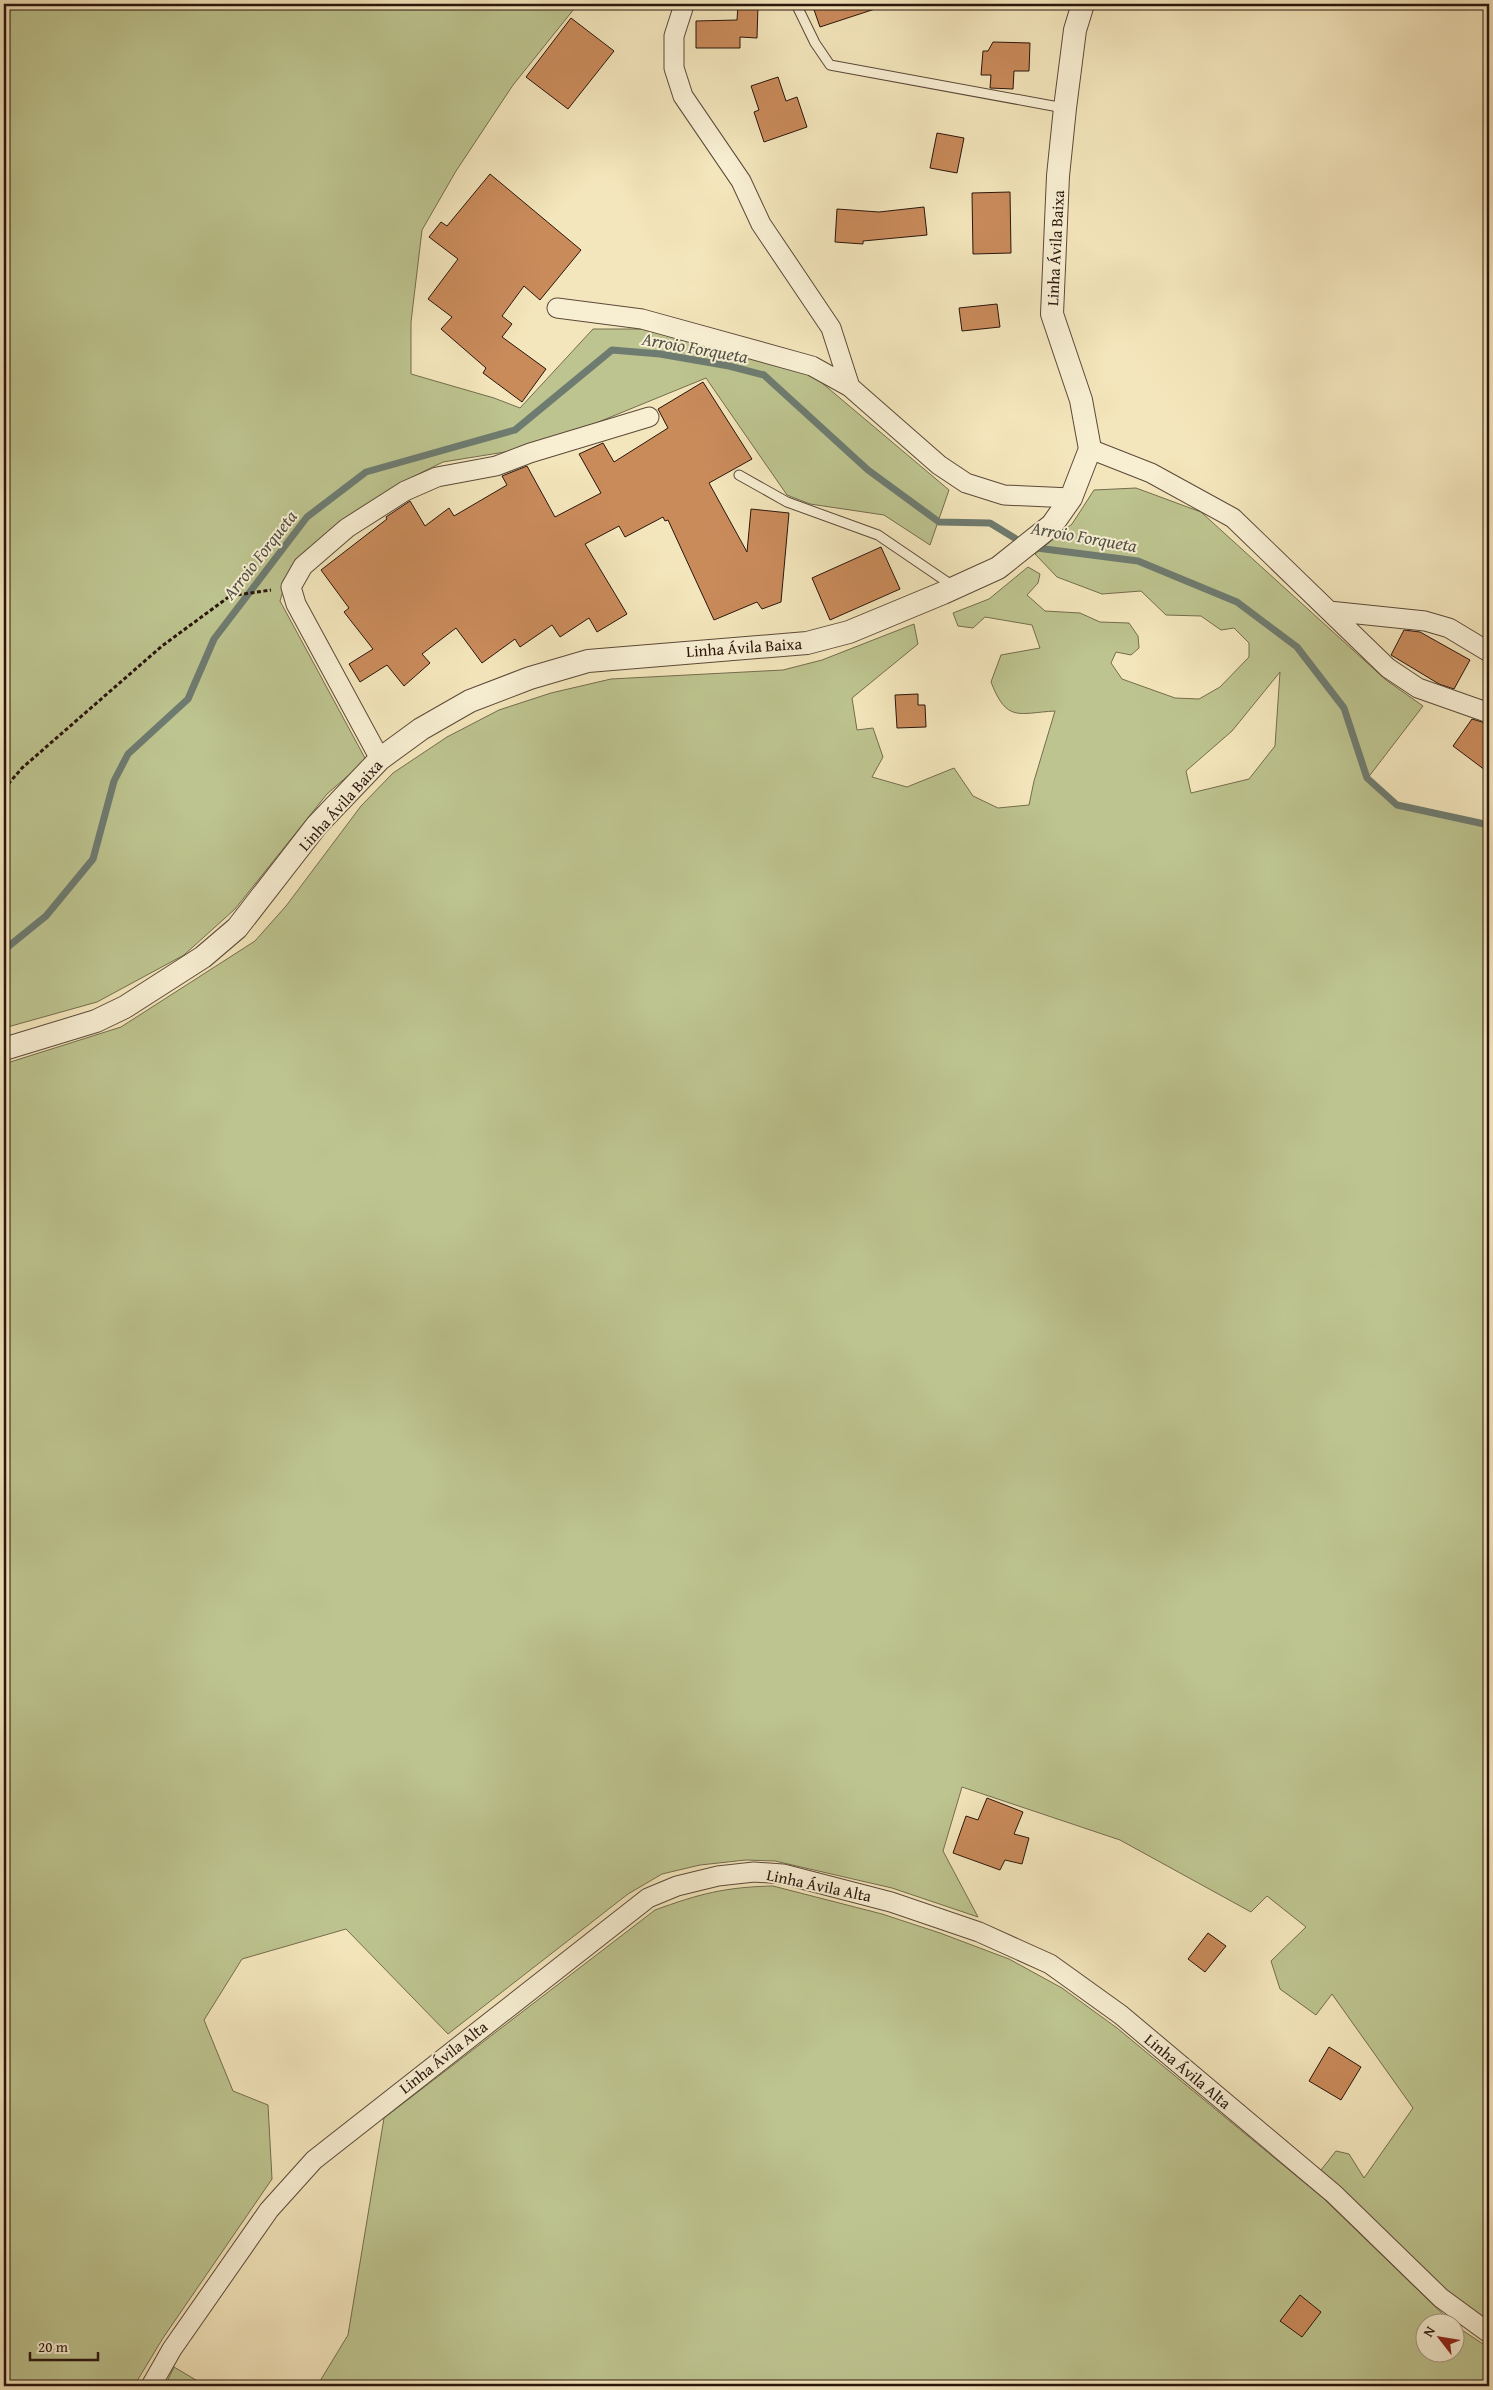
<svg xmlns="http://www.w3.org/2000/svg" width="1493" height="2390" font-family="'Gentium Book Plus',serif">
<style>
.green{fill:#bdc48f;stroke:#746c4e;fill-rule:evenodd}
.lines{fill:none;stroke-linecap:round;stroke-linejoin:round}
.stream{stroke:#6e7b70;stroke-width:7}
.building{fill:#ca8b5b;stroke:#2a150d}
.service-casing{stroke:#5c4939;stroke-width:11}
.minor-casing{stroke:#5c4939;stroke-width:21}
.tertiary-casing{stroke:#5c4939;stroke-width:24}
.path{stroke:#2a150d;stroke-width:3;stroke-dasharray:4 2.5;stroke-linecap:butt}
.service{stroke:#f8efd3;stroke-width:9}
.minor{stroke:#f8efd3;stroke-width:19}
.tertiary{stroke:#f8efd3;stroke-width:22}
.labels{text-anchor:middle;stroke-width:4;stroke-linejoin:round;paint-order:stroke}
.street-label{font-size:16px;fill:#2a150d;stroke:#f8efd3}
.water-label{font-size:18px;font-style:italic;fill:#525047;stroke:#f8efd3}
</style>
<rect width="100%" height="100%" fill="#f4e6bc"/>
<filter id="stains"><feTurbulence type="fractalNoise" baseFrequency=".004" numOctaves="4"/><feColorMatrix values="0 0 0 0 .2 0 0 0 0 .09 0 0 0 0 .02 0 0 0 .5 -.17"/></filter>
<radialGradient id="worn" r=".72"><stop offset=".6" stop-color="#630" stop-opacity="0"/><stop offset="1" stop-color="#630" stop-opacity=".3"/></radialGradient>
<path class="green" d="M 4,4 L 578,4 L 513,85 L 456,171 L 422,230 L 411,322 L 411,374 L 494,398 L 520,408 L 593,329 L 641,329 L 809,372 L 949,490 L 930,545 L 884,515 L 810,504 L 787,495 L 706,378 L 596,423 L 505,452 L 443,462 L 400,483 L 287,578 L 280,601 L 366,760 L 327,794 L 235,909 L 184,955 L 97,1002 L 4,1028 Z
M 1136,488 L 1201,512 L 1386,680 L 1423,706 L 1367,779 L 1397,805 L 1489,825 L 1489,2324 L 1449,2295 L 1321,2170 L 1336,2151 L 1349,2154 L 1364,2178 L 1413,2108 L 1332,1994 L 1316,2015 L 1280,1989 L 1271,1961 L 1306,1927 L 1267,1896 L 1251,1912 L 1120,1840 L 962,1787 L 943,1851 L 978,1917 L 892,1888 L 775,1861 L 746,1860 L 700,1865 L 662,1874 L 628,1894 L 448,2034 L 346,1929 L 242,1959 L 204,2020 L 233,2091 L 268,2105 L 272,2179 L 163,2338 L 134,2386 L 4,2386 L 4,1064 L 121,1027 L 255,941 L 286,906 L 361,806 L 393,773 L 447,737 L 499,710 L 551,693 L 611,679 L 783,670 L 822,660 L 914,624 L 918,644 L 852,698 L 857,730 L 873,728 L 883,757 L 872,777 L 907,787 L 954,768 L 973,796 L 998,808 L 1029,805 L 1034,781 L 1055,711 C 1018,713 1007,723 991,682 L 1001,655 L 1040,648 L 1032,625 L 985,617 L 973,628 L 958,626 L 953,613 L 989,599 L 1028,567 L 1040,574 L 1038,583 L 1027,595 L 1045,611 L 1080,613 L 1100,622 L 1129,623 L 1138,636 L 1139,648 L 1131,655 L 1116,652 L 1111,663 L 1122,679 L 1175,698 L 1199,699 L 1220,687 L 1249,657 L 1249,643 L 1234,628 L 1221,630 L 1201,616 L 1166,615 L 1141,591 L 1102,594 L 1057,577 L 1035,554 L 1072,524 L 1094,490 ZM 1280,672 L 1275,746 L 1249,779 L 1191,793 L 1186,771 L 1232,731 Z
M 773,1886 L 882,1914 L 940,1933 L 1009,1959 L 1062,1988 L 1117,2028 L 1323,2198 L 1451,2322 L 1426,2322 L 1426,2352 L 1456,2352 L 1456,2326 L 1489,2348 L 1489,2386 L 317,2386 L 348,2335 L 384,2118 L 655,1910 C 699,1894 725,1887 773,1886 Z
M 174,2367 L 206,2386 L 165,2386 Z"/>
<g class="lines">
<path class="stream" d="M 4,950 L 46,916 L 93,859 L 114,781 L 128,754 L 188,699 L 214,639 L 307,517 L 366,472 L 515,430 L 612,350 L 660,354 L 729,366 L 764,375 L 868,470 L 939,522 L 990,523 L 1029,547 L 1138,561 L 1237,602 L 1297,647 L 1344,708 L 1367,778 L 1397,805 L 1489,825"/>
</g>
<path class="building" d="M 738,4 L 758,5 L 757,38 L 740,37 L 740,48 L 696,48 L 696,21 L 737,20 Z
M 812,4 L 880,4 L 881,7 L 820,27 Z
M 571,18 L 614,51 L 568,109 L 526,77 Z
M 993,42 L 1030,43 L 1029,71 L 1014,71 L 1013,89 L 990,88 L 991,75 L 981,75 L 983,51 L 988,51 Z
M 778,77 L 786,101 L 797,97 L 807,127 L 764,142 L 754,112 L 759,110 L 751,86 Z
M 937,133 L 964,138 L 957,173 L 930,168 Z
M 490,174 L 581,250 L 540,300 L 524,286 L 502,316 L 512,324 L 502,337 L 546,369 L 522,402 L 483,373 L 486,368 L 441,329 L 452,317 L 428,299 L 458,259 L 429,237 L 441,222 L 447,226 Z
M 1010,192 L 1011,253 L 973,254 L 972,193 Z
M 924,207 L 927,235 L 863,241 L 863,244 L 835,242 L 837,209 L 879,212 Z
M 997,304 L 1000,327 L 962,331 L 959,308 Z
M 703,382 L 752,459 L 709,483 L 747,552 L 751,509 L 789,513 L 781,602 L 762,609 L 757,602 L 714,620 L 668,520 L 665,521 L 663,517 L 625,537 L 619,526 L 585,544 L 627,614 L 597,632 L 589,618 L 560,637 L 552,625 L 520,647 L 515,639 L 482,663 L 456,628 L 422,654 L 430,663 L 404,686 L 387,665 L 360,682 L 349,664 L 373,649 L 344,612 L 349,608 L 321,570 L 387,519 L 386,517 L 410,501 L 425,526 L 449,508 L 454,516 L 507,485 L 502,476 L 527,466 L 555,517 L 601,493 L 579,454 L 603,443 L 614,462 L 668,428 L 658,409 Z
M 881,547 L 900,589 L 830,620 L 812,578 Z
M 1404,630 L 1420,632 L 1470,660 L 1454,689 L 1439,684 L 1391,655 Z
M 918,694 L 918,705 L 925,705 L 926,727 L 897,728 L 895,695 Z
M 1472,719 L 1489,724 L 1489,773 L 1453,746 Z
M 987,1798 L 1023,1812 L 1014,1834 L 1029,1838 L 1022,1864 L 1005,1860 L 1000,1870 L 953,1853 L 966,1816 L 978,1820 Z
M 1208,1933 L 1226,1946 L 1205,1972 L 1188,1959 Z
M 1329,2047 L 1361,2067 L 1341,2100 L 1309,2081 Z
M 1300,2295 L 1321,2312 L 1302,2337 L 1280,2321 Z"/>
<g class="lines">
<defs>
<path id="service" d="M 796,4 L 815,43 L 830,65 L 1064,108
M 739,475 L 787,502 L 878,535 L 953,586"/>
<path id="minor" d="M 684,5 L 674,36 L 674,68 L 683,96 L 741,181 L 761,224 L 831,328 L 850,387 L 939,465 L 966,483 L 1004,495 L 1071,498
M 557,308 L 642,319 L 812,366 L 850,387
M 1090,449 L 1151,473 L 1233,518 L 1388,668 L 1418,688 L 1489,713
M 1329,611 L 1425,621 L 1449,628 L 1489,652
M 380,759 L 296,604 L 291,587 L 303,566 L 347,528 L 405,491 L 437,477 L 496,466 L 530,453 L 649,417
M 151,2386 L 172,2349 L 269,2210 L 314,2160 L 648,1898 L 677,1886 L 718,1876 L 754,1872 L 783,1874 L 891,1902 L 979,1932 L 1050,1964 L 1121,2015 L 1334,2194 L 1441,2298 L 1489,2333"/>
<path id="tertiary" d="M 4,1049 L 96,1021 L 125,1007 L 203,957 L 237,928 L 317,825 L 380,759 L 421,729 L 470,701 L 530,678 L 588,661 L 807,643 L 849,632 L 943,593 L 998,568 L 1052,525 L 1071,498 L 1090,449 L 1081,400 L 1052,314 L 1058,176 L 1065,108 L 1075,30 L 1083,4"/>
</defs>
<use href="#service" class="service-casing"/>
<use href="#minor" class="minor-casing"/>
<use href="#tertiary" class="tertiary-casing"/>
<path class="path" d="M 4,789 L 22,768 L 162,646 L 230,596 L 271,590"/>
<use href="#service" class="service"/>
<use href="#minor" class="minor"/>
<use href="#tertiary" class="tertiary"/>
</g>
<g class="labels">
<g class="street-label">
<text transform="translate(1055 248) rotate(-87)" y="6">Linha Ávila Baixa</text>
<text transform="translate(744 647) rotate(-4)" y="6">Linha Ávila Baixa</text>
<text transform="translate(340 805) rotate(-48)" y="6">Linha Ávila Baixa</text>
<text transform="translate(819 1885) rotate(12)" y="6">Linha Ávila Alta</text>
<text transform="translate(443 2057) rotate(-38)" y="6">Linha Ávila Alta</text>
<text transform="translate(1188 2071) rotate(40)" y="6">Linha Ávila Alta</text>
</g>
<g class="water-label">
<text transform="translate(695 348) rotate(10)" y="6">Arroio Forqueta</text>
<text transform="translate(1084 537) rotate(10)" y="6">Arroio Forqueta</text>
<text transform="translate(260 555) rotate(-52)" y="6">Arroio Forqueta</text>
</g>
</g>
<rect width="1493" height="2390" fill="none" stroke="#f4e6bc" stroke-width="20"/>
<rect x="5" y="5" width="1483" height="2380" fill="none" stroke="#2a150d" stroke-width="2.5"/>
<rect x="10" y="10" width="1473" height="2370" fill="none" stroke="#2a150d"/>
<g transform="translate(1440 2338) rotate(301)"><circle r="24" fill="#f8efd3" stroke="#a69884"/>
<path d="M0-4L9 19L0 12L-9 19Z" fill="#8f2418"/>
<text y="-8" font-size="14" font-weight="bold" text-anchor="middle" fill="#2a150d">N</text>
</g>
<path d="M30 2352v8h68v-8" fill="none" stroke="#2a150d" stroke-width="2.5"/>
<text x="38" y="2352" font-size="15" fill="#2a150d" stroke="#f8efd3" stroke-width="4" paint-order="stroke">20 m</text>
<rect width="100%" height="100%" filter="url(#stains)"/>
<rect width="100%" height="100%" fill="url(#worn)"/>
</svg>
